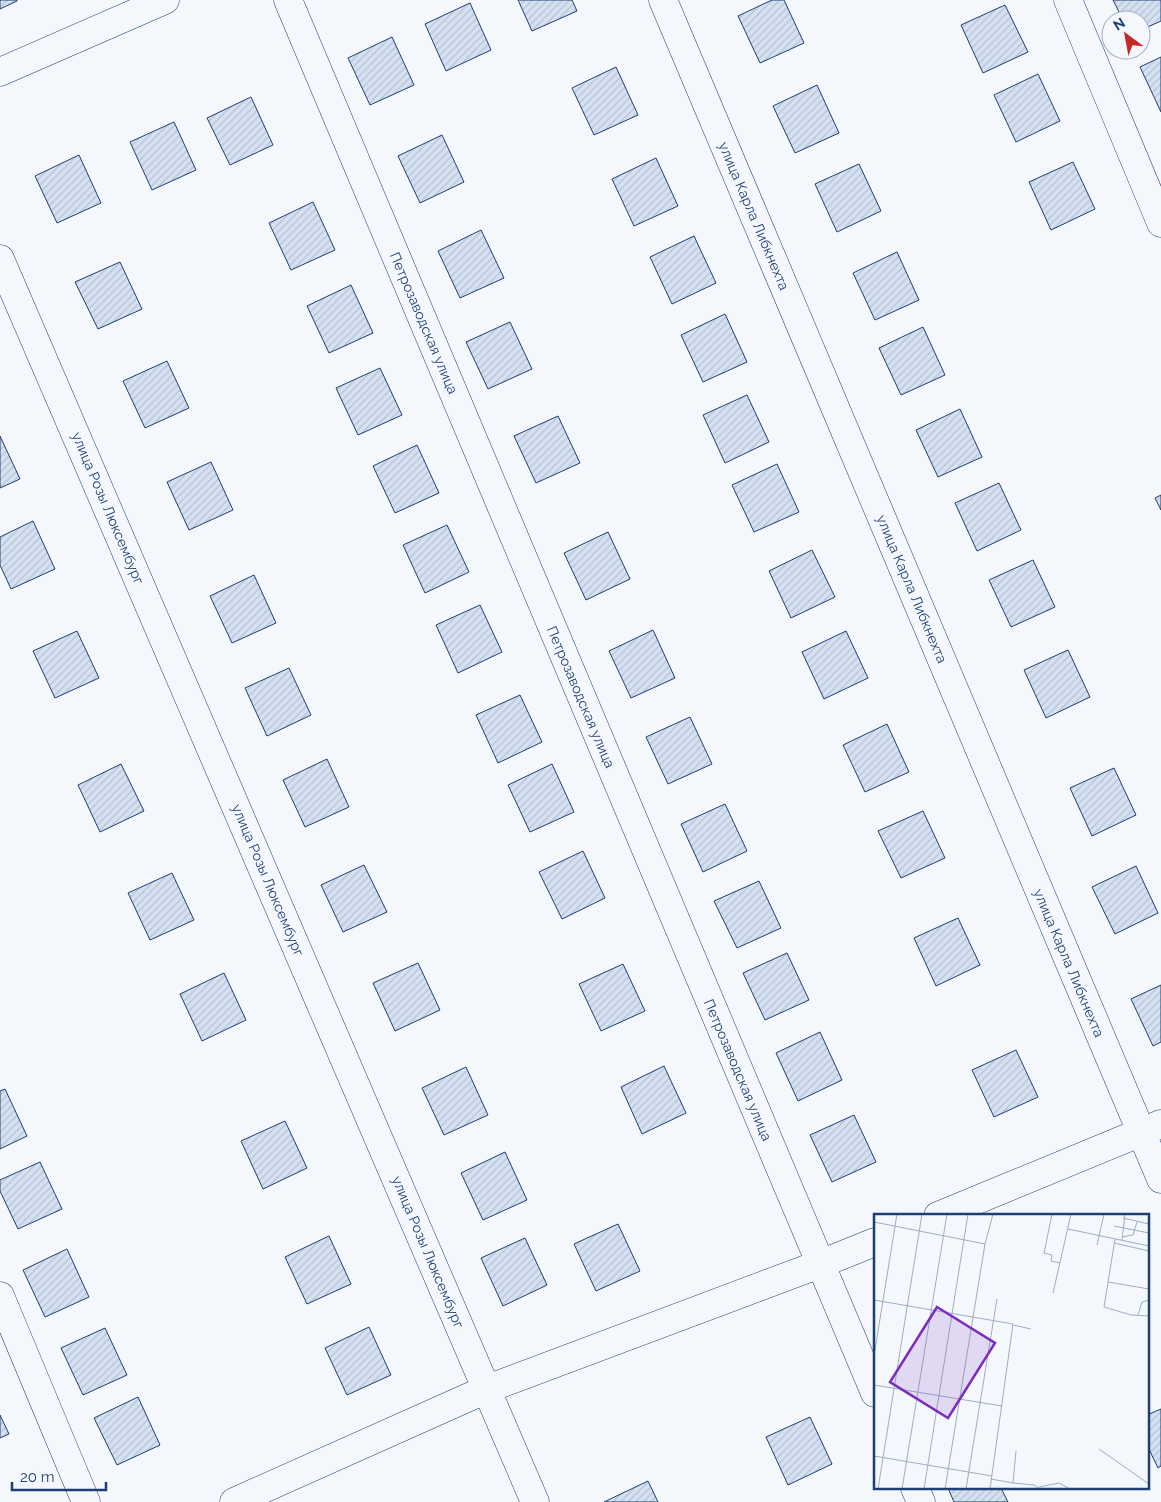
<svg xmlns="http://www.w3.org/2000/svg" width="1161" height="1502" font-family="Raleway,sans-serif">
<style>
.building{fill:url(#building-hatch);stroke:#1d3f73}
.lines{fill:none;stroke-linecap:round;stroke-linejoin:round}
.minor-casing{stroke:#1d3f73;stroke-width:29}
.minor{stroke:#f4f7fb;stroke-width:28}
.labels{text-anchor:middle;stroke-width:4;stroke-linejoin:round;paint-order:stroke}
.street-label{font-size:14px;fill:#1d3f73;stroke:#f4f7fb}
.inset-road{fill:none;stroke:#9eadc5;stroke-width:1}
.view{fill:#7b2cbf;fill-opacity:0.15;stroke:#7b2cbf;stroke-width:2.5}
.inset-edge{fill:none;stroke:#1d3f73;stroke-width:2.5}
</style>
<defs>
<pattern id="building-hatch" width="6" height="6" patternUnits="userSpaceOnUse" patternTransform="scale(1.25)"><rect width="6" height="6" fill="#d5e0f0"/><path d="M-1 1l2-2M0 6l6-6M5 7l2-2" fill="none" stroke="#b6c1d1"/></pattern>
</defs>
<rect width="100%" height="100%" fill="#f4f7fb"/>
<path class="building" d="M 0,0 L 17,0 L 17,1 L 0,9 Z
M 518,0 L 572,0 L 577,11 L 532,31 Z
M 772,0 L 784,0 L 804,43 L 760,63 L 738,16 Z
M 1113,0 L 1161,0 L 1161,21 L 1141,30 L 1141,20 L 1123,20 Z
M 470,3 L 491,50 L 446,71 L 425,24 Z
M 1005,5 L 1028,52 L 983,73 L 961,25 Z
M 392,37 L 414,85 L 370,105 L 348,58 Z
M 1161,57 L 1161,112 L 1140,67 Z
M 616,67 L 638,115 L 594,135 L 572,88 Z
M 1038,74 L 1060,121 L 1016,142 L 994,95 Z
M 817,85 L 839,133 L 795,153 L 773,106 Z
M 251,97 L 273,145 L 230,165 L 207,118 Z
M 174,122 L 196,170 L 152,190 L 130,142 Z
M 442,135 L 464,182 L 420,203 L 398,156 Z
M 79,155 L 101,203 L 57,223 L 35,176 Z
M 656,158 L 678,206 L 634,226 L 612,179 Z
M 1073,162 L 1095,209 L 1051,230 L 1029,182 Z
M 859,164 L 881,211 L 837,232 L 815,184 Z
M 313,202 L 335,250 L 291,270 L 269,223 Z
M 481,230 L 504,278 L 460,298 L 438,251 Z
M 694,236 L 716,283 L 672,304 L 650,257 Z
M 897,252 L 919,300 L 875,320 L 853,273 Z
M 120,262 L 142,309 L 98,329 L 75,282 Z
M 351,285 L 373,333 L 329,353 L 307,306 Z
M 725,314 L 747,362 L 703,382 L 681,335 Z
M 510,322 L 532,369 L 488,389 L 466,342 Z
M 923,327 L 945,375 L 901,395 L 879,348 Z
M 167,361 L 189,408 L 145,428 L 123,381 Z
M 380,368 L 402,415 L 358,435 L 336,388 Z
M 747,395 L 769,442 L 725,463 L 703,415 Z
M 960,409 L 982,457 L 938,477 L 916,430 Z
M 558,416 L 580,463 L 536,483 L 514,436 Z
M 0,436 L 20,479 L 0,488 Z
M 417,445 L 439,493 L 395,513 L 373,466 Z
M 211,462 L 233,510 L 189,530 L 167,482 Z
M 777,464 L 799,512 L 754,532 L 732,485 Z
M 999,483 L 1021,530 L 977,551 L 955,503 Z
M 1161,495 L 1161,510 L 1155,498 Z
M 33,521 L 55,569 L 11,589 L 0,565 L 0,537 Z
M 447,525 L 469,572 L 425,593 L 403,545 Z
M 608,532 L 630,579 L 586,600 L 564,553 Z
M 812,550 L 835,597 L 791,618 L 769,571 Z
M 1033,560 L 1055,607 L 1011,627 L 989,580 Z
M 254,575 L 276,623 L 232,643 L 210,596 Z
M 480,605 L 502,652 L 458,673 L 436,625 Z
M 653,630 L 675,678 L 631,698 L 609,651 Z
M 77,631 L 99,678 L 55,698 L 33,651 Z
M 846,631 L 868,678 L 824,699 L 802,652 Z
M 1068,650 L 1090,697 L 1046,718 L 1024,670 Z
M 289,668 L 311,715 L 267,736 L 245,688 Z
M 520,695 L 542,742 L 498,763 L 476,715 Z
M 690,717 L 712,764 L 668,784 L 646,737 Z
M 887,724 L 909,772 L 865,792 L 843,745 Z
M 327,759 L 349,807 L 305,827 L 283,780 Z
M 121,764 L 144,811 L 100,832 L 78,785 Z
M 552,764 L 574,812 L 530,832 L 508,785 Z
M 1114,768 L 1136,815 L 1092,836 L 1070,788 Z
M 725,804 L 747,851 L 703,872 L 681,824 Z
M 923,811 L 945,858 L 901,878 L 878,831 Z
M 583,851 L 605,898 L 562,919 L 539,872 Z
M 364,865 L 387,912 L 343,932 L 321,885 Z
M 1136,866 L 1158,913 L 1115,934 L 1092,887 Z
M 172,873 L 194,920 L 150,940 L 128,893 Z
M 759,881 L 781,928 L 737,948 L 714,901 Z
M 958,918 L 980,965 L 936,986 L 914,938 Z
M 787,953 L 809,1000 L 765,1020 L 743,973 Z
M 418,963 L 440,1010 L 395,1031 L 373,983 Z
M 623,964 L 645,1011 L 601,1031 L 579,984 Z
M 224,973 L 246,1020 L 202,1041 L 180,994 Z
M 1161,985 L 1161,1042 L 1153,1046 L 1131,999 Z
M 820,1032 L 842,1080 L 798,1101 L 776,1053 Z
M 1016,1050 L 1038,1097 L 994,1117 L 972,1070 Z
M 664,1066 L 686,1113 L 642,1134 L 621,1087 Z
M 466,1067 L 488,1115 L 444,1135 L 422,1088 Z
M 5,1089 L 27,1136 L 0,1149 L 0,1091 Z
M 854,1115 L 876,1162 L 832,1182 L 810,1135 Z
M 285,1121 L 307,1168 L 263,1189 L 241,1141 Z
M 505,1152 L 527,1200 L 483,1220 L 461,1173 Z
M 40,1162 L 62,1209 L 18,1229 L 0,1191 L 0,1180 Z
M 618,1224 L 640,1271 L 596,1291 L 574,1244 Z
M 329,1236 L 351,1284 L 307,1304 L 285,1257 Z
M 525,1238 L 547,1285 L 503,1306 L 481,1258 Z
M 67,1249 L 89,1297 L 45,1317 L 23,1270 Z
M 369,1327 L 391,1375 L 347,1395 L 325,1348 Z
M 105,1328 L 127,1375 L 83,1395 L 61,1348 Z
M 138,1397 L 160,1445 L 117,1465 L 94,1418 Z
M 1161,1409 L 1161,1466 L 1158,1468 L 1147,1445 L 1147,1415 Z
M 0,1415 L 9,1434 L 0,1438 Z
M 810,1417 L 832,1464 L 788,1485 L 766,1437 Z
M 648,1481 L 658,1502 L 604,1502 Z
M 948,1488 L 1001,1488 L 1008,1502 L 954,1502 Z"/>
<g class="lines">
<defs>
<path id="minor" d="M 288,0 L 875,1393
M 663,0 L 1161,1179
M 1068,0 L 1161,223
M 0,72 L 165,0
M 0,259 L 535,1502
M 938,1216 L 1161,1124
M 0,1296 L 86,1502
M 915,1488 L 921,1502
M 234,1502 L 487,1389 L 820,1264 L 875,1242"/>
</defs>
<use href="#minor" class="minor-casing"/>
<use href="#minor" class="minor"/>
</g>
<g class="labels">
<g class="street-label">
<text transform="translate(754 216) rotate(67)" y="5">улица Карла Либкнехта</text>
<text transform="translate(424 323) rotate(67)" y="5">Петрозаводская улица</text>
<text transform="translate(108 508) rotate(67)" y="5">улица Розы Люксембург</text>
<text transform="translate(912 589) rotate(67)" y="5">улица Карла Либкнехта</text>
<text transform="translate(581 697) rotate(67)" y="5">Петрозаводская улица</text>
<text transform="translate(268 880) rotate(67)" y="5">улица Розы Люксембург</text>
<text transform="translate(1069 963) rotate(67)" y="5">улица Карла Либкнехта</text>
<text transform="translate(738 1070) rotate(67)" y="5">Петрозаводская улица</text>
<text transform="translate(428 1252) rotate(67)" y="5">улица Розы Люксембург</text>
</g>
</g>
<g transform="translate(874 1214)">
<rect width="275" height="275" fill="#f4f7fb"/>
<path class="inset-road" d="M 178,0 L 170,39 L 178,41 L 177,47 L 186,49M 249,4 L 275,10M 0,8 L 111,30M 240,12 L 275,19M 194,15 L 275,32M 248,23 L 259,21 L 263,8M 241,25 L 230,93 L 257,101 L 275,102M 248,26 L 251,0M 240,29 L 275,37M 223,31 L 230,0M 234,68 L 275,75M 179,79 L 197,0M 0,86 L 139,110 L 116,275M 264,101 L 268,88 L 275,86M 139,111 L 157,115M 0,142 L 23,0M 0,171 L 128,192M 225,235 L 275,270M 0,242 L 118,262M 117,265 L 139,269 L 142,237M 139,269 L 160,271 L 166,275M 165,273 L 185,269 L 196,275M 4,275 L 48,0M 28,275 L 73,0M 50,275 L 94,0M 71,275 L 111,30 L 119,0M 92,275 L 123,85"/>
<path class="view" d="M 63,93 L 121,129 L 74,204 L 16,168 Z"/>
<rect width="275" height="275" class="inset-edge"/>
</g>
<g transform="translate(1126 35) rotate(328)"><circle r="24" fill="#f4f7fb" stroke="#9eadc5"/>
<path d="M0-4L9 19L0 12L-9 19Z" fill="#c62828"/>
<text y="-8" font-size="14" font-weight="bold" text-anchor="middle" fill="#1d3f73">N</text>
</g>
<path d="M12 1482v8h94v-8" fill="none" stroke="#1d3f73" stroke-width="2.5"/>
<text x="20" y="1482" font-size="15" fill="#1d3f73" stroke="#f4f7fb" stroke-width="4" paint-order="stroke">20 m</text>
</svg>
